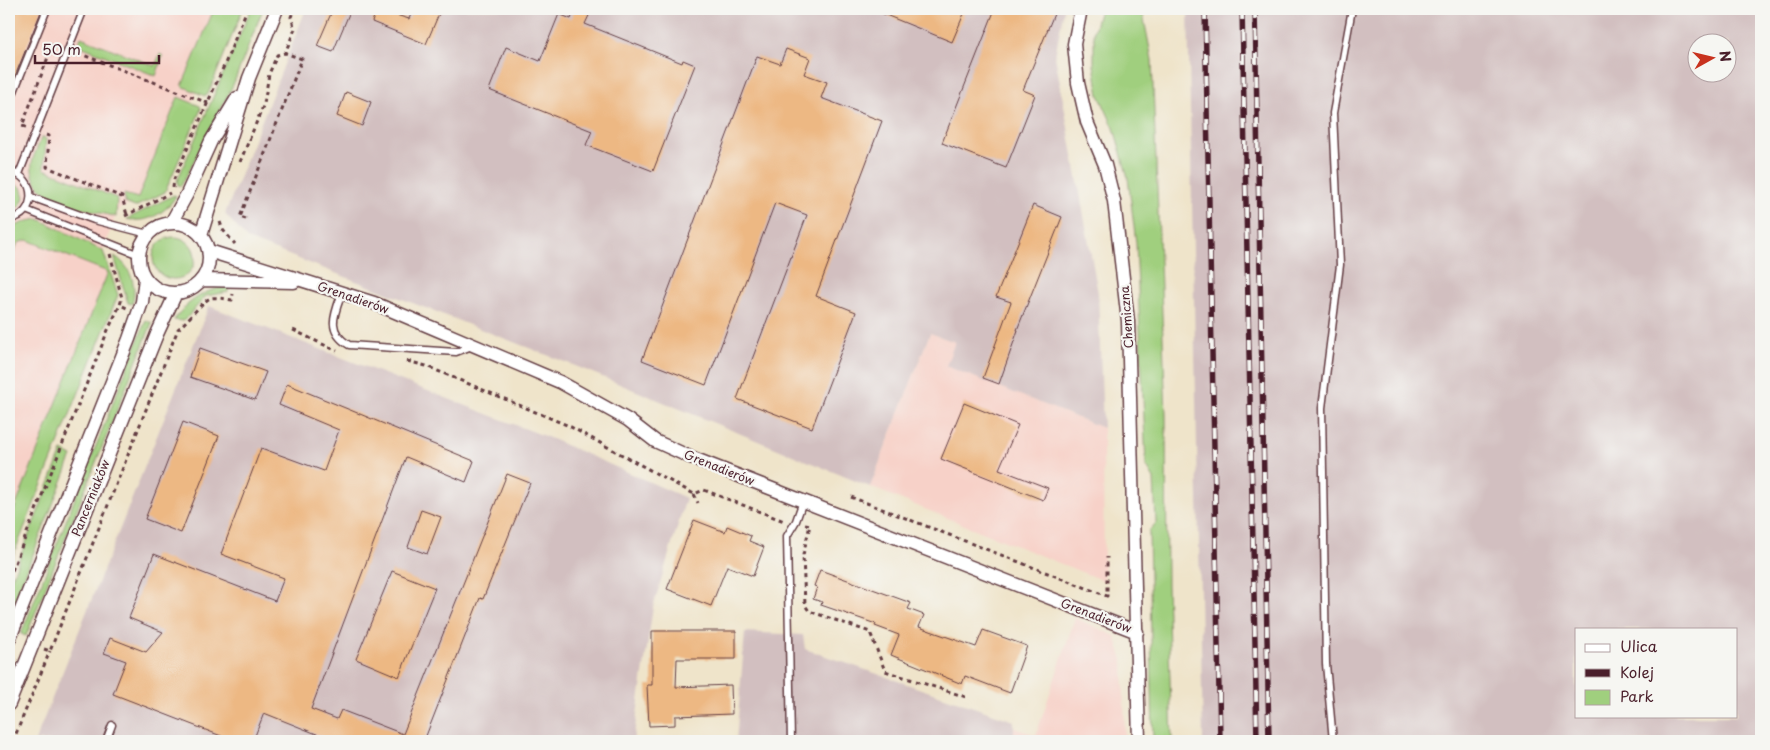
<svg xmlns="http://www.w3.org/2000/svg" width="1770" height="750" font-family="'Playpen Sans',sans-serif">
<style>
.built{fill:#f7d1c8}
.industrial{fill:#d2bfc0;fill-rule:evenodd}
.green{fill:#a0cf7e;stroke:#757754}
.building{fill:#edb883}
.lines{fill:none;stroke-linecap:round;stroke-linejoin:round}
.service-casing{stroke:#633d43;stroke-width:9}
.minor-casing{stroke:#633d43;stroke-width:15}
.path{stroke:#633d43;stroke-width:3;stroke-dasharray:4 4;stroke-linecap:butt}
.service{stroke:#fff;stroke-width:6}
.minor{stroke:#fff;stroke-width:12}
.rail-casing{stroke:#4a1f2b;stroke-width:5.5}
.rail{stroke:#f6f6f2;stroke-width:4;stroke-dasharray:11;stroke-linecap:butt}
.labels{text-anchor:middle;stroke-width:4.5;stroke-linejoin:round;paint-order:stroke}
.street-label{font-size:12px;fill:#4a1f2b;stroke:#f6f6f2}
</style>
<rect width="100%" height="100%" fill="#f6f6f2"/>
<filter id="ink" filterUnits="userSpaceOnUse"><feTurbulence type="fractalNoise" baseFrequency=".02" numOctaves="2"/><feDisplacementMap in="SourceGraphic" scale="10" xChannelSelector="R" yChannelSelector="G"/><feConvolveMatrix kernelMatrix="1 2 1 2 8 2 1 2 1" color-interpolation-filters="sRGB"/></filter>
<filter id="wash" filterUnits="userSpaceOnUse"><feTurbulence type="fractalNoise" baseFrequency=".0096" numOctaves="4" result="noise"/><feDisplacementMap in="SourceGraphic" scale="20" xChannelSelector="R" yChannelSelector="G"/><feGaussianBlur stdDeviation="1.12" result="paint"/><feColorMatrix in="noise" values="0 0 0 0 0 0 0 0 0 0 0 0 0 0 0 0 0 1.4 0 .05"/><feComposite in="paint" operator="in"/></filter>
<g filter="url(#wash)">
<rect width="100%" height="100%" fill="#efe4ca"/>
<path class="built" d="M 9,9 L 228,9 L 157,195 L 118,209 L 103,251 L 115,287 L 9,551 Z
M 930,333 L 955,342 L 947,366 L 1103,428 L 1104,581 L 870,487 Z
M 1075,618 L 1115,636 L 1123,660 L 1125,741 L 1014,741 L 1014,728 L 1036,735 Z"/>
<path class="industrial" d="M 306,9 L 1064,9 L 1055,56 L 1098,293 L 1103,428 L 946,366 L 955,342 L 930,333 L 870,487 L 578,367 L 247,239 L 225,214 Z
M 1188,9 L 1761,9 L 1761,741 L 1203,741 ZM 1698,42 L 1728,42 L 1728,72 L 1698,72 ZM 1576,629 L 1736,629 L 1736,716 L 1576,716 Z
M 209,306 L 552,439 L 686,498 L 653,607 L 633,741 L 35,741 Z
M 745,632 L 803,635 L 805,649 L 1014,721 L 1014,741 L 736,741 Z"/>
<path class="green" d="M 214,9 L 243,9 L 208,94 L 205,96 L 182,86 Z
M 251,9 L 263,9 L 233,85 L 181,186 L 178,185 L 177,181 Z
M 1100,9 L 1142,9 L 1152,60 L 1166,414 L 1167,585 L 1172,741 L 1153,741 L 1149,531 L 1156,523 L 1154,479 L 1146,465 L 1136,243 L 1128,178 L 1114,128 L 1099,95 L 1094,65 L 1094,31 Z
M 81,37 L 155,66 L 160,54 L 163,56 L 156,76 L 78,45 Z
M 178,97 L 200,106 L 201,109 L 165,192 L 135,207 L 125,203 L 124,194 L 138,198 Z
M 42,136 L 46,139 L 44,169 L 117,198 L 116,217 C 89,209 27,203 32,162 C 34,154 39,144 42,136 Z
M 9,181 L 21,187 L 24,197 C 22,205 17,210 9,210 Z
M 174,195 L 176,196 C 166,213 147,224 127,219 Z
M 39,219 L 103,251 L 118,295 L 9,566 L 9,523 L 108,272 L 27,240 L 18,243 L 9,264 L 9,229 L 27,221 Z
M153 258a21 21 0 1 1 42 0a21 21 0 1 1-42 0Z
M 114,256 C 130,264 138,287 132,304 L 128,303 Z
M 229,287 L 228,292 L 206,296 L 184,321 L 174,320 C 186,302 208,287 229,287 Z
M 146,320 L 152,323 L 26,636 L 21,634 Z
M 62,451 L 72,456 L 9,615 L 9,585 Z"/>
<g id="blocks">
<path class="building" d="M 9,9 L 42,9 L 9,91 Z
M 333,9 L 351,9 L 333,52 L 317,46 Z
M 377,9 L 409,19 L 413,9 L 441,9 L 426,44 L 372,22 Z
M 575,9 L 592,9 L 585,24 L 682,63 L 683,60 L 695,65 L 653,171 L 586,145 L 592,131 L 489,90 L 506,47 L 540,61 L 559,14 L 571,19 Z
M 871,9 L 966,9 L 952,42 Z
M 995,9 L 1056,9 L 1023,90 L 1035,95 L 1006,168 L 942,143 Z
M 786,49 L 810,58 L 804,74 L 827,82 L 821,98 L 882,121 L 816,296 L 856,312 L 812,428 L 737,399 L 807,215 L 775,203 L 706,385 L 642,360 L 757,56 L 780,64 Z
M 346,92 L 371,102 L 362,126 L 337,116 Z
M 1033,205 L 1062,217 L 1017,330 L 1018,330 L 999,384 L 983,378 L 1011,302 L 996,297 Z
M 200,348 L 266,372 L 255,400 L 190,377 Z
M 287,384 L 474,461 L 466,482 L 406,457 L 311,709 L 337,719 L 341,710 L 403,734 L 507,474 L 530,483 L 483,599 L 480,598 L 424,741 L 334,741 L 264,713 L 253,741 L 234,741 L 113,694 L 126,661 L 104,653 L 110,638 L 146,652 L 163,632 L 129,618 L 154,554 L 275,601 L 284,578 L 221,554 L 261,448 L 324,471 L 339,430 L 279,405 Z
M 964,403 L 1018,425 L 999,469 L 1048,488 L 1043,500 L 941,459 Z
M 183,422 L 219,436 L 181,533 L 145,519 Z
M 421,510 L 441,517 L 427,554 L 408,547 Z
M 694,520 L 725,532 L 727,526 L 751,536 L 749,541 L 764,547 L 753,576 L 727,566 L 711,606 L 667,589 Z
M 820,570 L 911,603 L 908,609 L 924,615 L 919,627 L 976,647 L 983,630 L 1027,646 L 1010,693 L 965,676 L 962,684 L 891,655 L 899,635 L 875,626 L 876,624 L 821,605 L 822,602 L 813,599 L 817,587 L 814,586 Z
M 392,571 L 435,588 L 399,677 L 356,659 Z
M 652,631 L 736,631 L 736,659 L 677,659 L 676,687 L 731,685 L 732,714 L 675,716 L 675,725 L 649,726 L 647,685 L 652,685 Z"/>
</g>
</g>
<g filter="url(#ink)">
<use href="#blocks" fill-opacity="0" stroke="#633d43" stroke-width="1"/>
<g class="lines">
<defs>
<path id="service" d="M 9,104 L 47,9
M 9,172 C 37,175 38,216 9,219
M 19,174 L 84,9
M 31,197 L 94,220 L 148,234
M 26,210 L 139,255
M 342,293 C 334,315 326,331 349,345 L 456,352 L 472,346
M 106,741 L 112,725
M 791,741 L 787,536 L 796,521 L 803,501
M 1333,741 L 1326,664 L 1322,408 L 1340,265 L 1333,113 L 1352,9"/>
<path id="minor" d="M 1081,9 L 1074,44 L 1078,83 L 1087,122 L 1105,165 L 1114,201 L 1128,321 L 1139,741
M 171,223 L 187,194 L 211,141 L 237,98
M139 258a35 35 0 1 1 70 0a35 35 0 1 1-70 0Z
M 201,235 L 249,78 L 277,9
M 209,251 L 374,303 L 560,382 L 628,420 L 655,441 L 688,456 L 1137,632
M 202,280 L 294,282
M 9,640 L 129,339 L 142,302 L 145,278
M 9,704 L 157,334 L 176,293"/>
</defs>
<use href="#service" class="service-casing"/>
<use href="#minor" class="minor-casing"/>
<path class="path" d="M 78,53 L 208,103
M 26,127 L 22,126 L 53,44
M 46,135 L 49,136 L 47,167 L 122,197 L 127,215
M 240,162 L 264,104 L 269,74 L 277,55 L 285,53 L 295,29 L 291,17 L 294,9
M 173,188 L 174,179 L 227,59 L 247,9
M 125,216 L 170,193
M 246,219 L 240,217 L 302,59 L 285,53
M 220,222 L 223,230 L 235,244
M 110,254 L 122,298 L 120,305 L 127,308
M 293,330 L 337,351
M 407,361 L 426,366 L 569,426 L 694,494 L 704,490 L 784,521
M 694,494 L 698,503
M 851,497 L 1107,596 L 1107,557
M 805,524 L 810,525 L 803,555 L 805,605 L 809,611 L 870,632 L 885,671 L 966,697
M 9,578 L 108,330 L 120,305
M 44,649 L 50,651 L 178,329 C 186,323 204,299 211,298 C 217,297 226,299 232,300 L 233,294
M 13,741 L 50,651"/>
<use href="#service" class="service"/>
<use href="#minor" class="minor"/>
<defs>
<path id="rail" d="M 1205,9 L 1220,741
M 1242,9 L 1257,741
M 1255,9 L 1269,741"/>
</defs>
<use href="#rail" class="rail-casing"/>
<use href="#rail" class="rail"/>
</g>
</g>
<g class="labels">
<g class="street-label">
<text transform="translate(353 298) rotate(19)" y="4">Grenadierów</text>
<text transform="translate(1127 317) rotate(-94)" y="4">Chemiczna</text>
<text transform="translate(719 468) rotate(22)" y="4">Grenadierów</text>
<text transform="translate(91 498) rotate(-68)" y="4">Pancerniaków</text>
<text transform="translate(1096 616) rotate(21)" y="4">Grenadierów</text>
</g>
</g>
<rect width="1770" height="750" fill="none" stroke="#f6f6f2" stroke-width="30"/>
<rect x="1575" y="628" width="162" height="90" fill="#f6f6f2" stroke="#b1a0a2"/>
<rect x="1585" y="644" width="25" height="8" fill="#ffffff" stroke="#b1a0a2"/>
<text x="1620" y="652" font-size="15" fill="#4a1f2b">Ulica</text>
<rect x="1585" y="669" width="25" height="8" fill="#4a1f2b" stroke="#b1a0a2"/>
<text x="1620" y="678" font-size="15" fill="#4a1f2b">Kolej</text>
<rect x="1585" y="690" width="25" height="15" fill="#a0cf7e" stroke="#b1a0a2"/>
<text x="1620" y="702" font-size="15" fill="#4a1f2b">Park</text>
<g transform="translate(1712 58) rotate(82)"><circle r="24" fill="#f6f6f2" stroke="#b1a0a2"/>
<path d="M0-4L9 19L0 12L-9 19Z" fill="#c8321e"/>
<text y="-8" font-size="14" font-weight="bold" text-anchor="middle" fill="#4a1f2b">N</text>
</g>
<path d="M35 55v8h124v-8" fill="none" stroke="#4a1f2b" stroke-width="2.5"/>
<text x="42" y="55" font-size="15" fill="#4a1f2b" stroke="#f6f6f2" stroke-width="4" paint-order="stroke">50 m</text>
</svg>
